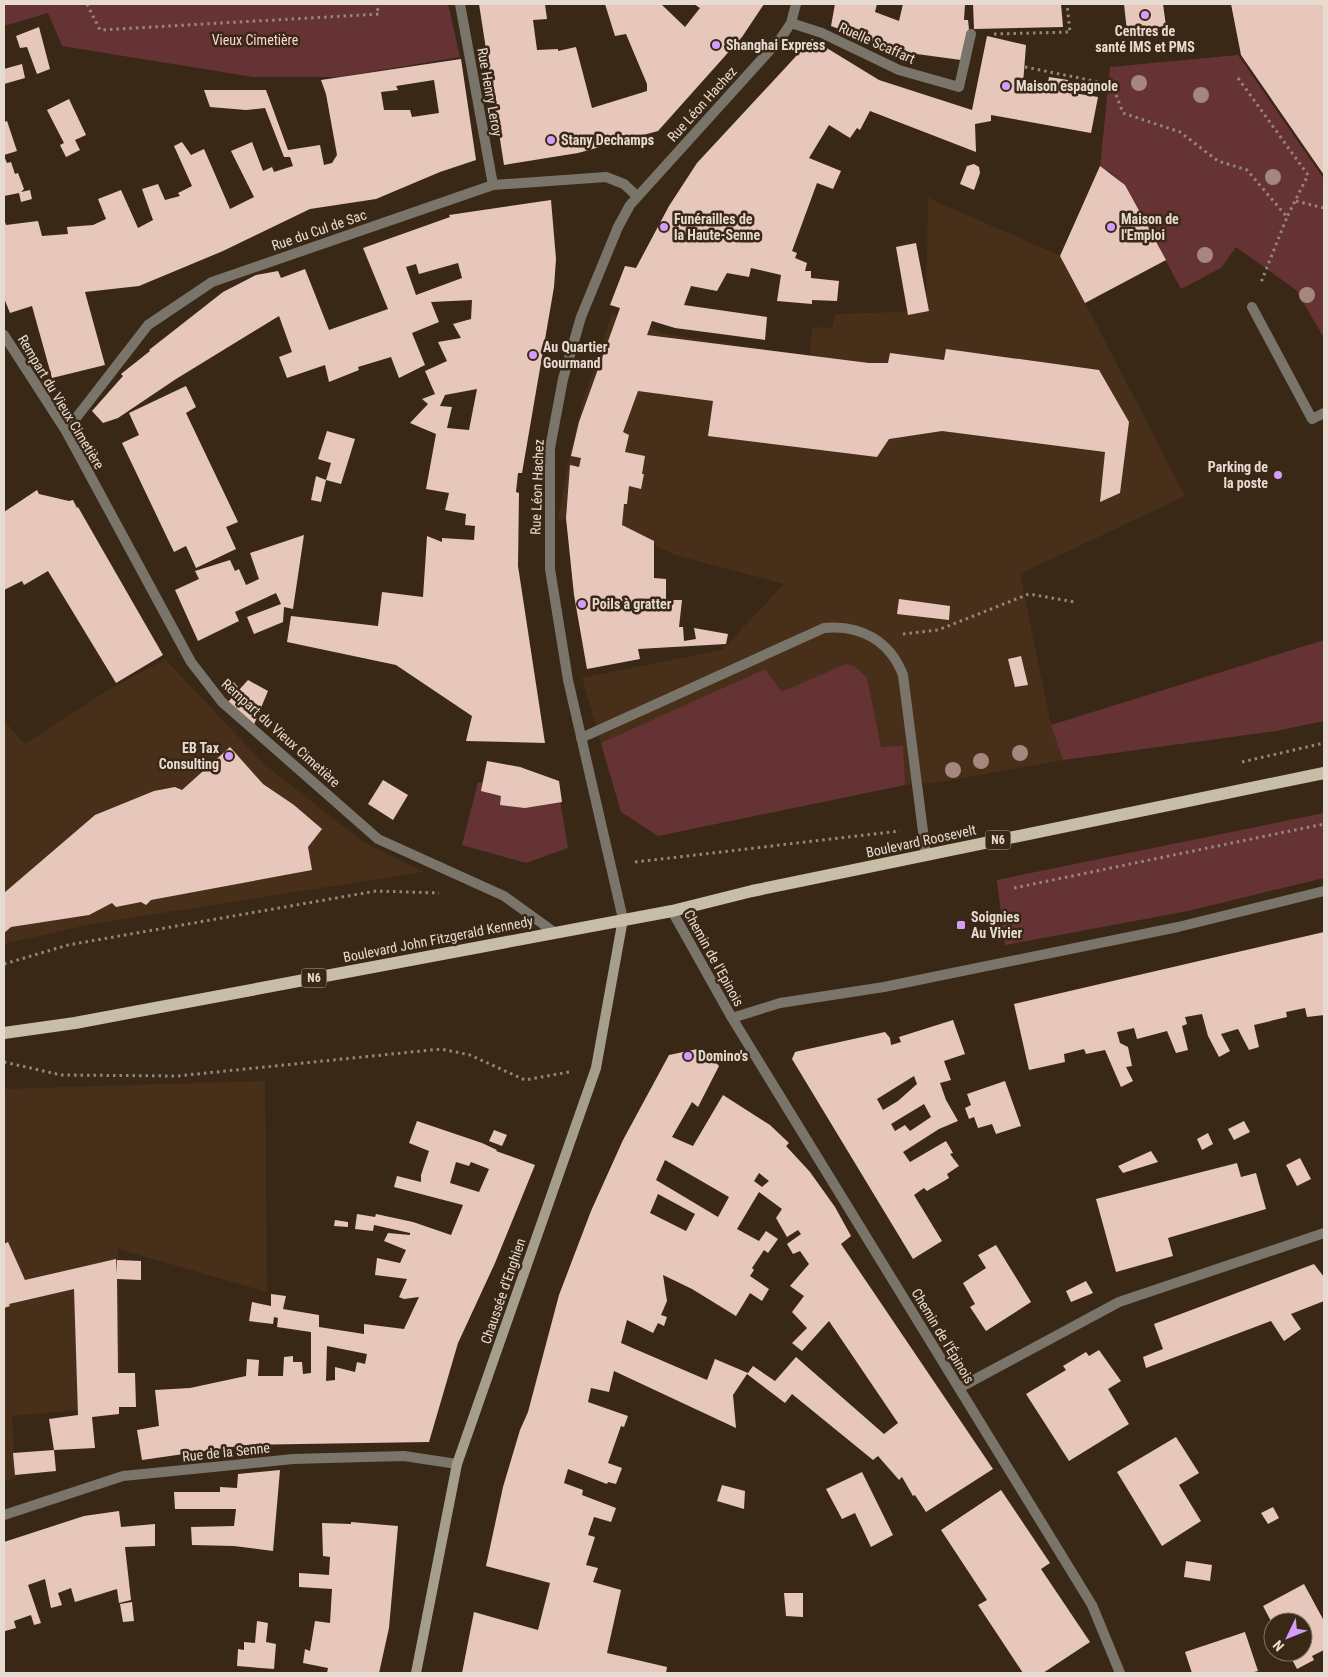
<svg xmlns="http://www.w3.org/2000/svg" width="1328" height="1677" font-family="'Roboto Condensed',sans-serif">
<style>
.built{fill:#472f19}
.green{fill:#663335}
.building{fill:#e7c7bc;fill-rule:evenodd}
.lines{fill:none;stroke-linecap:round;stroke-linejoin:round}
.path{stroke:#948678;stroke-width:3;stroke-dasharray:2.5 4;stroke-linecap:butt}
.service{stroke:#7a756a;stroke-width:10}
.minor{stroke:#7a756a;stroke-width:10}
.secondary{stroke:#a69e8c;stroke-width:10}
.primary{stroke:#c8bda7;stroke-width:12}
.tree{fill:#a58780}
.poi-dot{fill:#d49cfb;stroke:#3a2817;stroke-width:2}
.labels{text-anchor:middle;stroke-width:5;stroke-linejoin:round;paint-order:stroke}
.shield{fill:#3a2817;stroke:#b3a598;stroke-width:1}
.shield-label{font-size:12px;font-weight:bold;fill:#e7dbd0}
.poi-label{font-size:14px;font-weight:bold;fill:#e7dbd0;stroke:#3a2817;text-anchor:start}
.park-label{font-size:14px;fill:#fcd5d5;stroke:#3a2817}
.street-label{font-size:14px;fill:#e7dbd0;stroke:#3a2817}
</style>
<rect width="100%" height="100%" fill="#3a2817"/>
<path class="built" d="M 928,198 L 1061,256 L 1185,496 L 1020,574 L 1051,725 L 1063,760 L 941,782 L 905,785 L 658,836 L 621,812 L 582,678 L 722,650 L 784,584 L 675,555 L 623,529 L 558,519 L 571,449 L 583,401 L 612,314 L 670,335 L 810,356 L 812,327 L 832,328 L 835,314 L 926,311 Z
M 165,659 L 264,764 L 363,842 L 423,872 L 92,924 L 4,944 L 4,721 L 25,744 L 105,692 Z
M 265,1081 L 267,1292 L 118,1249 L 121,1406 L 12,1416 L 16,1478 L 4,1482 L 4,1089 Z"/>
<path class="green" d="M 4,4 L 448,4 L 460,57 L 339,77 L 253,77 L 62,46 L 48,13 L 4,26 Z
M 1238,55 L 1324,179 L 1324,338 L 1296,290 L 1236,247 L 1221,268 L 1181,289 L 1125,185 L 1111,173 L 1100,168 L 1110,67 Z
M 1324,640 L 1324,721 L 1276,731 L 1063,760 L 1051,725 Z
M 846,664 L 854,666 L 867,678 L 881,747 L 903,746 L 905,785 L 658,836 L 621,812 L 601,743 L 765,669 L 782,692 Z
M 478,782 L 536,797 L 559,795 L 568,848 L 526,863 L 462,845 Z
M 1324,813 L 1324,878 L 1188,911 L 1005,945 L 997,880 Z"/>
<path class="building" d="M 479,4 L 545,4 L 547,19 L 533,20 L 537,50 L 558,49 L 558,51 L 576,47 L 592,108 L 647,91 L 647,84 L 626,34 L 615,36 L 605,4 L 661,4 L 685,27 L 700,8 L 694,4 L 764,4 L 742,37 L 658,131 L 578,153 L 504,165 Z
M 835,4 L 877,4 L 875,12 L 899,21 L 903,4 L 965,4 L 964,20 L 968,20 L 969,29 L 961,60 L 902,52 L 831,26 Z
M 973,4 L 1061,4 L 1063,27 L 974,29 Z
M 1124,4 L 1163,4 L 1166,26 L 1127,31 Z
M 1231,4 L 1324,4 L 1324,175 L 1241,55 Z
M 39,27 L 50,69 L 37,74 L 27,47 L 20,48 L 16,36 Z
M 987,36 L 1026,45 L 1023,84 L 1047,88 L 1049,77 L 1068,80 L 1067,92 L 1098,97 L 1091,133 L 991,115 L 991,121 L 975,124 L 976,152 L 870,111 L 860,130 L 857,128 L 850,138 L 829,125 L 809,158 L 841,171 L 833,189 L 817,183 L 792,251 L 797,253 L 795,258 L 807,263 L 805,271 L 811,271 L 811,278 L 839,281 L 837,301 L 812,300 L 812,304 L 777,301 L 781,275 L 751,268 L 749,277 L 727,273 L 717,291 L 691,286 L 684,305 L 767,317 L 765,340 L 675,328 L 652,321 L 647,335 L 869,363 L 888,363 L 890,353 L 944,360 L 946,349 L 1099,370 L 1129,422 L 1120,493 L 1100,502 L 1105,452 L 942,431 L 889,439 L 877,457 L 708,436 L 713,401 L 638,391 L 623,432 L 629,435 L 625,452 L 645,456 L 642,474 L 644,474 L 641,489 L 629,486 L 627,504 L 624,504 L 622,525 L 654,541 L 654,578 L 666,579 L 666,600 L 682,600 L 679,627 L 683,627 L 684,641 L 696,639 L 694,628 L 728,634 L 726,644 L 638,649 L 640,659 L 587,669 L 574,595 L 566,518 L 570,465 L 579,467 L 581,458 L 571,456 L 579,422 L 620,308 L 610,305 L 625,266 L 636,268 L 669,206 L 697,163 L 812,39 L 879,80 L 972,110 Z
M 461,59 L 476,160 L 440,172 L 376,199 L 310,209 L 223,251 L 139,286 L 85,292 L 105,365 L 52,378 L 32,306 L 10,313 L 4,298 L 4,219 L 6,225 L 38,221 L 42,236 L 68,234 L 67,227 L 93,225 L 106,219 L 98,199 L 121,190 L 138,228 L 153,220 L 142,189 L 158,184 L 165,200 L 180,196 L 178,193 L 192,186 L 174,146 L 182,142 L 191,155 L 204,149 L 230,209 L 254,197 L 231,151 L 252,142 L 263,171 L 272,167 L 274,172 L 293,166 L 290,157 L 284,157 L 265,108 L 246,110 L 210,107 L 204,90 L 266,90 L 288,150 L 320,145 L 324,165 L 332,163 L 337,155 L 326,94 L 321,80 ZM 434,80 L 439,113 L 412,117 L 410,110 L 384,110 L 381,92 L 398,90 L 396,86 Z
M 22,64 L 25,78 L 4,84 L 4,69 Z
M 69,99 L 86,135 L 75,140 L 80,150 L 66,157 L 60,145 L 64,143 L 47,110 Z
M 7,121 L 17,151 L 4,155 L 4,122 Z
M 4,156 L 7,163 L 11,162 L 15,174 L 18,173 L 24,189 L 21,192 L 30,190 L 32,199 L 21,202 L 19,193 L 4,196 Z
M 974,164 L 979,167 L 980,173 L 974,190 L 960,184 L 967,166 Z
M 1100,166 L 1125,185 L 1166,260 L 1085,303 L 1060,256 Z
M 551,200 L 556,259 L 554,287 L 522,473 L 518,473 L 516,492 L 519,493 L 518,566 L 545,743 L 466,741 L 472,716 L 396,665 L 287,642 L 291,616 L 378,626 L 382,592 L 423,597 L 427,536 L 442,542 L 442,538 L 474,540 L 475,526 L 465,525 L 466,514 L 445,510 L 449,493 L 426,489 L 436,434 L 410,423 L 428,404 L 422,399 L 435,394 L 425,371 L 447,361 L 438,342 L 461,338 L 453,324 L 471,319 L 472,300 L 431,302 L 439,322 L 412,333 L 425,365 L 399,378 L 391,357 L 358,367 L 359,370 L 329,382 L 325,365 L 287,378 L 279,357 L 292,352 L 279,316 L 176,379 L 118,418 L 103,423 L 92,411 L 123,376 L 121,374 L 150,351 L 149,350 L 223,292 L 256,275 L 278,271 L 281,278 L 305,269 L 329,330 L 388,309 L 363,248 L 450,217 L 449,215 ZM 458,263 L 462,278 L 416,295 L 406,267 L 416,264 L 419,274 ZM 477,389 L 469,430 L 447,428 L 452,407 L 440,406 L 445,395 Z
M 916,243 L 929,311 L 908,315 L 896,247 Z
M 186,386 L 196,407 L 186,413 L 238,522 L 226,527 L 236,549 L 196,568 L 186,546 L 174,552 L 122,443 L 139,435 L 129,413 Z
M 327,431 L 355,439 L 341,484 L 326,480 L 331,463 L 318,459 Z
M 316,476 L 326,480 L 321,502 L 311,500 Z
M 37,490 L 39,494 L 69,501 L 73,500 L 77,508 L 78,507 L 163,655 L 116,683 L 48,571 L 24,585 L 22,581 L 4,590 L 4,512 Z
M 304,535 L 293,609 L 284,607 L 283,622 L 254,634 L 247,617 L 281,604 L 276,593 L 235,612 L 239,621 L 198,641 L 175,590 L 199,579 L 195,571 L 230,560 L 235,571 L 239,569 L 246,585 L 259,579 L 250,553 Z
M 899,599 L 950,606 L 949,620 L 897,614 Z
M 1021,656 L 1028,685 L 1015,687 L 1008,659 Z
M 229,677 L 238,687 L 231,692 L 223,682 Z
M 248,680 L 268,691 L 253,727 L 228,702 Z
M 230,747 L 263,784 L 294,805 L 322,829 L 308,847 L 312,870 L 151,900 L 146,905 L 141,902 L 116,907 L 112,903 L 89,915 L 11,927 L 4,933 L 4,893 L 95,815 L 154,791 L 175,787 L 182,790 Z
M 487,761 L 520,767 L 559,781 L 562,802 L 525,808 L 500,805 L 501,796 L 481,791 Z
M 383,780 L 408,795 L 393,820 L 368,804 Z
M 1324,932 L 1324,1015 L 1307,1017 L 1305,1008 L 1286,1012 L 1287,1017 L 1254,1025 L 1259,1047 L 1249,1050 L 1238,1029 L 1221,1034 L 1230,1051 L 1219,1057 L 1208,1036 L 1202,1014 L 1185,1017 L 1187,1024 L 1182,1026 L 1188,1050 L 1176,1053 L 1167,1031 L 1137,1039 L 1134,1028 L 1117,1032 L 1120,1043 L 1128,1047 L 1132,1066 L 1126,1067 L 1133,1081 L 1121,1087 L 1105,1050 L 1086,1054 L 1084,1049 L 1064,1054 L 1065,1062 L 1029,1070 L 1014,1004 Z
M 953,1020 L 965,1054 L 944,1061 L 951,1080 L 940,1083 L 946,1100 L 958,1121 L 939,1129 L 903,1152 L 910,1162 L 946,1141 L 953,1153 L 950,1154 L 959,1166 L 947,1174 L 949,1178 L 927,1191 L 924,1188 L 914,1195 L 942,1241 L 913,1259 L 792,1059 L 795,1052 L 799,1051 L 885,1032 L 890,1038 L 891,1045 L 901,1042 L 899,1037 ZM 914,1076 L 917,1084 L 898,1101 L 883,1110 L 877,1099 ZM 924,1104 L 931,1117 L 910,1131 L 905,1125 L 895,1131 L 891,1124 Z
M 702,1048 L 719,1066 L 698,1107 L 692,1102 L 672,1137 L 693,1146 L 723,1095 L 770,1125 L 789,1143 L 786,1146 L 810,1172 L 835,1207 L 851,1236 L 841,1244 L 993,1469 L 926,1512 L 915,1495 L 913,1496 L 902,1477 L 899,1480 L 878,1456 L 873,1460 L 792,1394 L 785,1403 L 747,1374 L 733,1395 L 736,1428 L 614,1371 L 609,1392 L 591,1388 L 588,1402 L 628,1416 L 624,1427 L 621,1426 L 608,1463 L 622,1468 L 616,1484 L 608,1482 L 607,1484 L 568,1469 L 564,1483 L 583,1490 L 582,1495 L 616,1508 L 611,1522 L 594,1517 L 588,1535 L 595,1537 L 586,1565 L 598,1568 L 593,1582 L 621,1590 L 607,1653 L 667,1667 L 666,1673 L 462,1673 L 474,1612 L 538,1630 L 550,1583 L 486,1566 L 503,1487 L 520,1430 L 528,1412 L 559,1295 L 591,1211 L 623,1140 L 669,1055 ZM 665,1160 L 729,1197 L 718,1217 L 656,1180 ZM 759,1173 L 769,1181 L 762,1187 L 754,1181 ZM 759,1192 L 782,1209 L 776,1218 L 787,1237 L 798,1230 L 801,1234 L 787,1244 L 793,1254 L 800,1251 L 809,1264 L 790,1286 L 804,1296 L 792,1312 L 807,1328 L 792,1343 L 802,1351 L 829,1321 L 898,1423 L 884,1434 L 796,1357 L 775,1381 L 753,1366 L 748,1373 L 715,1359 L 707,1380 L 621,1343 L 627,1320 L 653,1333 L 658,1323 L 664,1326 L 667,1317 L 661,1315 L 667,1301 L 663,1275 L 692,1289 L 736,1316 L 750,1293 L 762,1301 L 769,1289 L 750,1276 L 754,1270 L 752,1268 L 764,1250 L 768,1253 L 778,1239 L 766,1231 L 759,1241 L 737,1229 ZM 658,1194 L 695,1214 L 686,1231 L 650,1213 Z
M 1005,1081 L 1021,1126 L 996,1134 L 992,1124 L 978,1128 L 974,1117 L 969,1119 L 965,1108 L 971,1105 L 967,1094 Z
M 417,1121 L 482,1143 L 497,1150 L 496,1151 L 535,1165 L 495,1263 L 458,1343 L 429,1442 L 246,1445 L 142,1460 L 137,1430 L 159,1426 L 155,1390 L 190,1388 L 246,1376 L 247,1359 L 259,1360 L 258,1376 L 283,1376 L 284,1357 L 293,1356 L 293,1362 L 302,1362 L 303,1374 L 311,1373 L 311,1332 L 277,1327 L 278,1318 L 274,1317 L 273,1324 L 249,1321 L 252,1302 L 271,1306 L 271,1294 L 286,1296 L 283,1309 L 319,1315 L 319,1327 L 364,1334 L 364,1324 L 404,1329 L 419,1297 L 404,1299 L 399,1297 L 407,1279 L 375,1275 L 377,1258 L 400,1263 L 406,1250 L 384,1241 L 388,1233 L 410,1235 L 410,1233 L 374,1225 L 373,1231 L 355,1229 L 357,1214 L 375,1217 L 376,1214 L 413,1222 L 451,1235 L 463,1205 L 394,1187 L 397,1176 L 421,1182 L 421,1175 L 429,1151 L 409,1143 ZM 456,1162 L 469,1166 L 471,1162 L 489,1169 L 479,1192 L 450,1183 ZM 327,1346 L 367,1354 L 365,1364 L 357,1362 L 355,1372 L 335,1367 L 335,1380 L 326,1381 Z
M 1244,1121 L 1250,1132 L 1234,1140 L 1228,1129 Z
M 494,1130 L 507,1135 L 502,1146 L 489,1141 Z
M 1208,1133 L 1213,1144 L 1202,1150 L 1197,1139 Z
M 1151,1151 L 1158,1162 L 1123,1173 L 1118,1166 Z
M 1300,1158 L 1311,1179 L 1297,1186 L 1286,1165 Z
M 1237,1163 L 1241,1177 L 1256,1173 L 1266,1209 L 1168,1238 L 1173,1256 L 1116,1272 L 1096,1199 Z
M 335,1220 L 348,1222 L 348,1227 L 334,1226 Z
M 8,1242 L 25,1280 L 116,1259 L 117,1274 L 117,1260 L 141,1261 L 141,1280 L 117,1279 L 118,1373 L 135,1373 L 136,1407 L 119,1407 L 119,1414 L 92,1417 L 95,1448 L 54,1450 L 49,1419 L 78,1415 L 74,1289 L 9,1304 L 10,1306 L 4,1308 L 4,1244 Z
M 996,1245 L 1031,1302 L 986,1331 L 970,1307 L 975,1304 L 963,1283 L 986,1268 L 978,1255 Z
M 1314,1264 L 1324,1277 L 1324,1301 L 1291,1314 L 1301,1329 L 1284,1341 L 1271,1321 L 1146,1368 L 1143,1357 L 1163,1349 L 1154,1324 Z
M 1086,1281 L 1093,1293 L 1071,1302 L 1066,1291 Z
M 1099,1350 L 1121,1381 L 1108,1389 L 1129,1424 L 1069,1461 L 1026,1394 L 1066,1370 L 1063,1366 L 1086,1352 L 1089,1356 Z
M 1176,1437 L 1199,1473 L 1179,1485 L 1201,1521 L 1162,1546 L 1117,1472 Z
M 54,1450 L 56,1471 L 15,1475 L 13,1453 Z
M 280,1470 L 273,1551 L 234,1546 L 192,1545 L 191,1527 L 234,1526 L 236,1509 L 175,1509 L 174,1492 L 220,1492 L 220,1487 L 237,1488 L 238,1474 Z
M 862,1472 L 893,1535 L 871,1547 L 855,1513 L 842,1519 L 826,1489 Z
M 722,1485 L 745,1491 L 744,1509 L 717,1501 Z
M 1001,1490 L 1050,1563 L 1041,1569 L 1090,1642 L 1043,1673 L 1023,1673 L 978,1605 L 987,1600 L 941,1530 Z
M 1273,1507 L 1279,1518 L 1268,1524 L 1261,1513 Z
M 119,1511 L 121,1527 L 155,1524 L 155,1546 L 125,1547 L 131,1600 L 119,1603 L 117,1589 L 75,1602 L 71,1588 L 58,1593 L 62,1605 L 51,1608 L 45,1579 L 28,1585 L 41,1623 L 34,1625 L 31,1615 L 28,1616 L 14,1621 L 16,1628 L 5,1631 L 4,1542 L 84,1516 Z
M 351,1522 L 398,1526 L 389,1628 L 379,1673 L 327,1673 L 328,1668 L 303,1663 L 305,1649 L 310,1651 L 315,1621 L 330,1623 L 332,1589 L 299,1587 L 299,1573 L 329,1575 L 330,1557 L 323,1556 L 322,1523 L 351,1524 Z
M 1186,1561 L 1212,1565 L 1210,1581 L 1184,1577 Z
M 1304,1584 L 1324,1621 L 1324,1650 L 1312,1656 L 1314,1660 L 1297,1669 L 1288,1652 L 1303,1652 L 1303,1622 L 1273,1622 L 1273,1625 L 1263,1606 Z
M 784,1593 L 803,1593 L 803,1617 L 786,1616 Z
M 132,1602 L 134,1621 L 123,1622 L 120,1604 Z
M 257,1621 L 268,1623 L 266,1642 L 276,1644 L 274,1669 L 237,1666 L 238,1649 L 244,1650 L 244,1642 L 255,1643 Z
M 1245,1632 L 1258,1671 L 1250,1673 L 1192,1673 L 1185,1652 Z"/>
<g class="lines">
<path class="path" d="M 87,4 L 100,30 L 379,14 L 376,4
M 994,34 L 1070,32 L 1067,4
M 1025,67 L 1099,82 L 1115,92 L 1123,113 L 1180,132 L 1218,161 L 1247,170 L 1287,217 L 1260,285
M 1238,78 L 1308,175 L 1287,217
M 1296,201 L 1324,208
M 903,634 L 938,630 L 1029,594 L 1075,602
M 1242,762 L 1324,743
M 635,862 L 900,831
M 1014,888 L 1324,824
M 4,964 L 68,945 L 376,891 L 439,893
M 4,1062 L 61,1075 L 177,1076 L 441,1049 L 470,1055 L 525,1080 L 569,1072"/>
<path class="service" d="M 1252,307 L 1312,419 L 1324,413
M 581,738 L 824,628 C 860,624 890,641 903,675 L 926,855
M 959,1388 L 1119,1302 L 1324,1233"/>
<path class="minor" d="M 460,4 L 493,185
M 791,23 L 822,33 L 899,70 L 959,87 L 971,34
M 4,335 L 66,431 L 191,662 L 222,702 L 378,839 L 504,896 L 554,932
M 66,431 L 148,325 L 212,282 L 493,185 L 606,177 L 624,184 L 637,196
M 672,911 L 732,1018 L 1092,1605 L 1120,1673
M 623,919 L 568,680 L 550,569 L 550,448 L 563,379 L 581,317 L 618,227 L 630,205 L 781,38 L 791,23 L 796,4
M 732,1018 L 780,1003 L 884,987 L 1178,927 L 1324,891
M 4,1515 L 123,1476 L 293,1459 L 404,1456 L 457,1464"/>
<path class="secondary" d="M 416,1673 L 457,1464 L 596,1068 L 623,919"/>
<path class="primary" d="M 4,1033 L 75,1023 L 672,911 L 752,891 L 1324,773"/>
</g>
<g class="tree">
<circle cx="1139" cy="83" r="8"/>
<circle cx="1201" cy="95" r="8"/>
<circle cx="1273" cy="177" r="8"/>
<circle cx="1205" cy="255" r="8"/>
<circle cx="1307" cy="295" r="8"/>
<circle cx="1020" cy="753" r="8"/>
<circle cx="981" cy="761" r="8"/>
<circle cx="953" cy="770" r="8"/>
</g>
<g class="poi-dot">
<circle cx="1145" cy="15" r="5"/>
<circle cx="716" cy="45" r="5"/>
<circle cx="1006" cy="86" r="5"/>
<circle cx="551" cy="140" r="5"/>
<circle cx="664" cy="227" r="5"/>
<circle cx="1111" cy="227" r="5"/>
<circle cx="533" cy="355" r="5"/>
<circle cx="1278" cy="475" r="5"/>
<circle cx="582" cy="604" r="5"/>
<circle cx="229" cy="756" r="5"/>
<rect x="956" y="920" width="10" height="10" rx="2.5"/>
<circle cx="688" cy="1056" r="5"/>
</g>
<g class="labels">
<g class="shield">
<rect x="985.5" y="830.5" width="25" height="19" rx="4"/>
<rect x="301.5" y="968.5" width="25" height="19" rx="4"/>
</g>
<g class="shield-label">
<text x="998" y="844">N6</text>
<text x="314" y="982">N6</text>
</g>
<g class="poi-label">
<text x="1145" y="36" text-anchor="middle">Centres de<tspan x="1145" dy="16">santé IMS et PMS</tspan></text>
<text x="726" y="50">Shanghai Express</text>
<text x="1016" y="91">Maison espagnole</text>
<text x="561" y="145">Stany Dechamps</text>
<text x="674" y="224">Funérailles de<tspan x="674" dy="16">la Haute-Senne</tspan></text>
<text x="1121" y="224">Maison de<tspan x="1121" dy="16">l'Emploi</tspan></text>
<text x="543" y="352">Au Quartier<tspan x="543" dy="16">Gourmand</tspan></text>
<text x="1268" y="472" text-anchor="end">Parking de<tspan x="1268" dy="16">la poste</tspan></text>
<text x="592" y="609">Poils à gratter</text>
<text x="219" y="753" text-anchor="end">EB Tax<tspan x="219" dy="16">Consulting</tspan></text>
<text x="971" y="922">Soignies<tspan x="971" dy="16">Au Vivier</tspan></text>
<text x="698" y="1061">Domino's</text>
</g>
<g class="park-label">
<text x="255" y="45">Vieux Cimetière</text>
</g>
<g class="street-label">
<text transform="translate(877 43) rotate(24)" y="5">Ruelle Scaffart</text>
<text transform="translate(490 92) rotate(80)" y="5">Rue Henry Leroy</text>
<text transform="translate(702 104) rotate(-48)" y="5">Rue Léon Hachez</text>
<text transform="translate(319 230) rotate(-19)" y="5">Rue du Cul de Sac</text>
<text transform="translate(61 402) rotate(59)" y="5">Rempart du Vieux Cimetière</text>
<text transform="translate(537 487) rotate(-88)" y="5">Rue Léon Hachez</text>
<text transform="translate(281 733) rotate(42)" y="5">Rempart du Vieux Cimetière</text>
<text transform="translate(921 841) rotate(-12)" y="5">Boulevard Roosevelt</text>
<text transform="translate(438 939) rotate(-11)" y="5">Boulevard John Fitzgerald Kennedy</text>
<text transform="translate(714 958) rotate(61)" y="5">Chemin de l'Epinois</text>
<text transform="translate(503 1291) rotate(-71)" y="5">Chaussée d'Enghien</text>
<text transform="translate(943 1336) rotate(59)" y="5">Chemin de l'Épinois</text>
<text transform="translate(226 1452) rotate(-6)" y="5">Rue de la Senne</text>
</g>
</g>
<rect width="1328" height="1677" fill="none" stroke="#e7dbd0" stroke-width="10"/>
<g transform="translate(1288 1637) rotate(227)"><circle r="24" fill="#3a2817" stroke="#7f7061"/>
<path d="M0-4L9 19L0 12L-9 19Z" fill="#d49cfb"/>
<text y="-8" font-size="14" font-weight="bold" text-anchor="middle" fill="#e7dbd0">N</text>
</g>
</svg>
